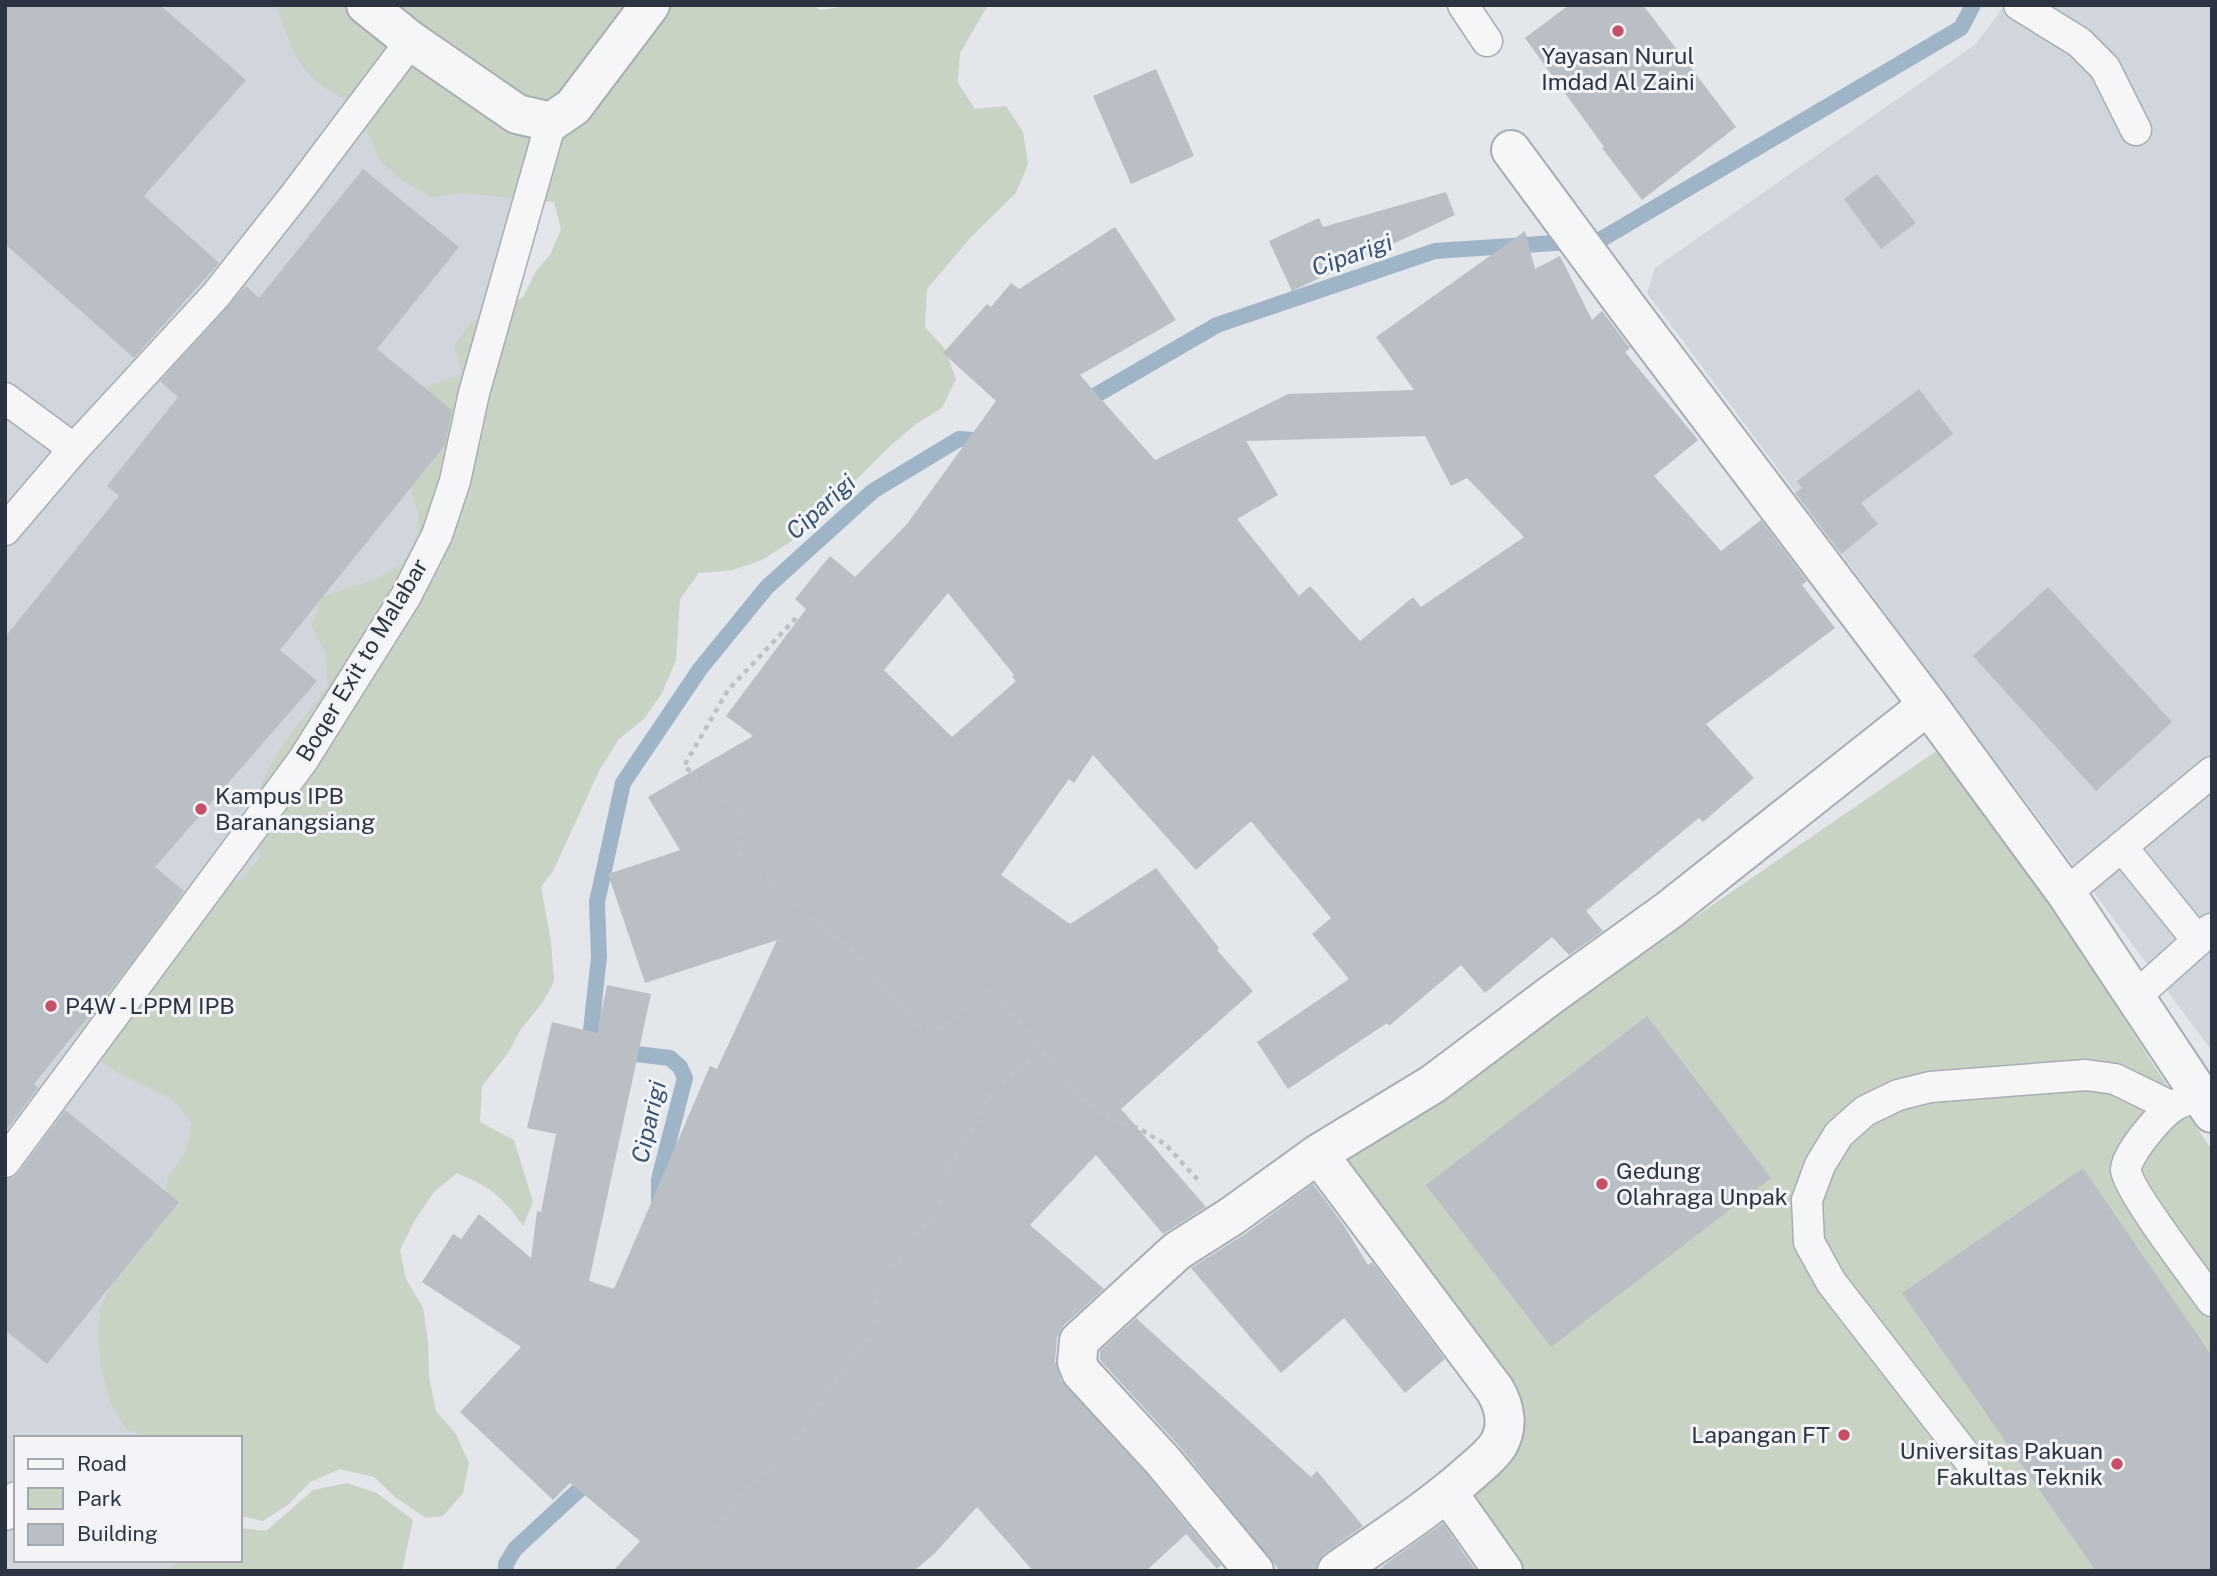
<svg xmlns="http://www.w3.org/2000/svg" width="2217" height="1576" font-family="'Public Sans',sans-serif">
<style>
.built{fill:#d1d5dc}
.green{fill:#c8d3c4}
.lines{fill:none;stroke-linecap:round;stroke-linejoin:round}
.stream{stroke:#a0b4c7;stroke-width:16}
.building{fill:#babfc6;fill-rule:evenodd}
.service-casing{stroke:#a8adb4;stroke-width:33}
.minor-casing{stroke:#a8adb4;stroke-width:42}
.tertiary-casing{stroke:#a8adb4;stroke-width:42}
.path{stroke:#bdc0c5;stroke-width:4.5;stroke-dasharray:5 5;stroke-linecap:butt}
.service{stroke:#f5f6f8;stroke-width:30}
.minor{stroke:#f5f6f8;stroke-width:38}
.tertiary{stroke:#f5f6f8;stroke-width:38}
.poi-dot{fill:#c55166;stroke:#f2f4f7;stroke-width:2.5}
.labels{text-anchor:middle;stroke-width:6;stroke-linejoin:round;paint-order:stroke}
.poi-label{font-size:23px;fill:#2c3441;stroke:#f2f4f7;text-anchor:start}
.street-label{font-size:23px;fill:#2c3441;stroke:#f2f4f7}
.water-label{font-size:24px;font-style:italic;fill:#385472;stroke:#f2f4f7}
</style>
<rect width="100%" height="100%" fill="#e3e6ea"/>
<path class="built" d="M 5,5 L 320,5 L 534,181 L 243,1518 L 240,1522 L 240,1438 L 16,1438 L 16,1560 L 203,1560 L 193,1571 L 5,1571 Z
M 2005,5 L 2212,5 L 2212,1051 L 1647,293 L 1655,268 L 1975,45 Z"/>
<path class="green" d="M 277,5 L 812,5 L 821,10 L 852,5 L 988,5 L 960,53 L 958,83 L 975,109 L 1006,106 L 1023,132 L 1028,164 L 1016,193 L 970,238 L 927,289 L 925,327 L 945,349 L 956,379 L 942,408 L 916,424 L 888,448 L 840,496 L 790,542 L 762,560 L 733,570 L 699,573 L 680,599 L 676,660 L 662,693 L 644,719 L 619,739 L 600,769 L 553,871 L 541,887 L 551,941 L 554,981 L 543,1002 L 521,1029 L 508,1053 L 482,1086 L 480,1122 L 514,1140 L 533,1202 L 523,1226 C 501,1195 492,1188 457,1173 L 434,1192 L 415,1220 L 400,1250 L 406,1279 L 423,1308 L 428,1341 L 429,1377 L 436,1411 L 456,1434 L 469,1463 L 463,1493 L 443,1516 L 426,1518 L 395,1497 L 374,1477 L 340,1469 L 310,1482 L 289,1504 L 263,1521 L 240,1516 L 240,1438 L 153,1438 L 126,1429 L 110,1402 L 101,1368 L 98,1336 L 100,1307 L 129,1253 L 163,1205 L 168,1177 L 186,1151 L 192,1123 L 173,1100 L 116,1072 L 92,1055 L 62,1002 L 100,923 L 211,885 L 241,879 L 261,856 C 259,848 255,838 254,829 C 248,776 299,726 328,686 L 325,652 L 312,626 L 321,597 L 376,579 L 400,565 L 419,545 L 418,513 L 410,484 L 411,399 L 434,384 L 462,374 L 454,346 L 471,322 L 499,311 L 523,297 L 536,271 L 550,255 L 561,230 L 554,202 L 462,193 L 431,197 L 401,180 L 379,159 L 356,104 C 301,80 295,60 277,5 Z
M 1948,743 L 2156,1069 L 2212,1150 L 2212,1571 L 1514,1571 L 1465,1487 L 1519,1442 L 1318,1180 L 1589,990 Z
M 347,1483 L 377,1493 L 413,1520 L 402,1571 L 165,1571 L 183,1560 L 240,1560 L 240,1528 L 266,1531 L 313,1490 Z"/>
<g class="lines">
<path class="stream" d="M 1079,405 L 1217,325 L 1435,251 L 1600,240 L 1961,28 L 1973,5
M 659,1205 L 659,1179 L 685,1078 L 680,1067 L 670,1058 L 602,1050 L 594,1046 L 590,1039 L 599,957 L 597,902 L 623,783 L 700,669 L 767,587 L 873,491 L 959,439 L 988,441
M 506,1571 L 506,1564 L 515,1549 L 593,1477"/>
</g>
<path class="building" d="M 5,5 L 160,5 L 246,80 L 144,196 L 219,263 L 134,358 L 5,244 Z
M 1569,5 L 1643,5 L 1736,127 L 1642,200 L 1602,148 L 1604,147 L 1525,38 Z
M 1156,69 L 1194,156 L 1131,184 L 1093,96 Z
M 363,169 L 459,247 L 377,349 L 452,410 L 445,445 L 280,650 L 317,681 L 155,867 L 184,891 L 130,965 L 34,1084 L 38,1088 L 5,1132 L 5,637 L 119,496 L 107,486 L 178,397 L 160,381 L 246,286 L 259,298 Z
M 1877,174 L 1916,223 L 1881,249 L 1844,199 Z
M 1446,192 L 1455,215 L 1292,291 L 1269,241 L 1319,218 L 1323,227 Z
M 1115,227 L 1176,320 L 1080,375 L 1155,460 L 1288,394 L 1414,390 L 1376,337 L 1525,231 L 1535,269 L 1560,256 L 1592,320 L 1602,311 L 1630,348 L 1625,352 L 1698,440 L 1654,476 L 1721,551 L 1761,520 L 1807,581 L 1802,585 L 1835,628 L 1706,724 L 1754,778 L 1703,822 L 1699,818 L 1586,911 L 1603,931 L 1569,955 L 1552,937 L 1485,993 L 1461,965 L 1389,1026 L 1387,1023 L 1288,1089 L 1257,1042 L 1349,979 L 1312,934 L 1331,918 L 1251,821 L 1196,870 L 1093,755 L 1074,783 L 1069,779 L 1001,875 L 1070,924 L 1156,868 L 1219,948 L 1217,950 L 1253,991 L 1121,1109 L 1206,1207 L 1163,1234 L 1096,1155 L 1030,1225 L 1104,1289 L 1064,1325 L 1057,1338 L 1055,1361 L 1061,1381 L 1147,1475 L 1221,1565 L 1217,1569 L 1186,1534 L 1146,1571 L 1033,1571 L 977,1507 L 935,1553 L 914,1571 L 613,1571 L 640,1541 L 570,1483 L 553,1500 L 460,1412 L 521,1347 L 422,1282 L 453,1234 L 461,1239 L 479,1214 L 531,1258 L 537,1211 L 541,1212 L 556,1134 L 527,1128 L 552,1022 L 597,1033 L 607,985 L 651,994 L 589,1281 L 614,1289 L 710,1066 L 717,1069 L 777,940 L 645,983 L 608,874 L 680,850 L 648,797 L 753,736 L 726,716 L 806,609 L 795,599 L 830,556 L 855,577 L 907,524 L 996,401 L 943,353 L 987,304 L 991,307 L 1011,283 L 1019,289 ZM 1425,436 L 1451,486 L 1467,478 L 1524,537 L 1421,607 L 1413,597 L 1360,641 L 1310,586 L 1299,596 L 1237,519 L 1278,495 L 1246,441 ZM 948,593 L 1014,675 L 1012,677 L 1016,681 L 952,737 L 884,670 Z
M 1919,389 L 1953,434 L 1861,503 L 1878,524 L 1841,554 L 1795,493 L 1802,488 L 1797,481 Z
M 2048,587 L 2172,722 L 2096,791 L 1973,656 Z
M 1647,1016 L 1771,1178 L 1551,1347 L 1426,1185 Z
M 65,1110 L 179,1202 L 47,1364 L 5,1330 L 5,1179 L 13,1178 L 19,1172 Z
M 2083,1168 L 2212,1356 L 2212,1571 L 2096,1571 L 1902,1293 Z
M 1313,1184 L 1343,1224 L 1368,1265 L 1372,1262 L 1445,1359 L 1405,1393 L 1344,1318 L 1281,1373 L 1191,1268 L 1245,1234 Z
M 1136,1318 L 1311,1477 L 1317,1471 L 1363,1526 L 1324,1554 L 1318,1561 L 1315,1571 L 1280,1571 L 1180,1447 L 1100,1360 L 1100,1351 Z
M 1443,1523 L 1476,1571 L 1378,1571 L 1387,1563 Z"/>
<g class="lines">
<defs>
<path id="service" d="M 1463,5 L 1487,41
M 2019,5 L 2079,42 L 2105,68 L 2136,130
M 5,398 L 74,449
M 5,530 L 74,449 L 216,295 L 295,195 L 411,41
M 2122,847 L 2198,941
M 2066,893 L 2212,772
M 2136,996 L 2211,929
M 2188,1099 C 2184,1102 2178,1103 2174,1106 C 2160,1115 2126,1154 2126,1170 C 2127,1189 2197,1280 2212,1301
M 5,1162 L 303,760 L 406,596 L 437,535 L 455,481 L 474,393 L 551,122
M 1973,1465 L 1831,1282 L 1809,1242 L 1807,1200 L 1820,1165 L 1839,1134 L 1865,1111 L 1898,1095 L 1930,1087 L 2086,1075 L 2115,1079 L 2172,1107
M 5,1515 L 16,1497"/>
<path id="minor" d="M 1511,150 L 1632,314 L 1928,705 L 2066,893 L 2212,1113
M 1318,1154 L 1495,1390 C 1505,1407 1509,1427 1498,1445 C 1491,1456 1480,1464 1471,1472 C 1430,1509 1382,1539 1337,1571
M 1448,1493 L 1503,1571
M 1254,1571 L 1163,1461 L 1081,1372 L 1077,1362 L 1079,1341 L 1177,1251 L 1232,1216 L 1318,1154 L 1433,1084 L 1551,995 L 1669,910 L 1928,705"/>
<path id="tertiary" d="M 366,5 L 411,41 L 517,114 L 551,122 L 573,107 L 650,5"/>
</defs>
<use href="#service" class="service-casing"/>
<use href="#minor" class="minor-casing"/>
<use href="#tertiary" class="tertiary-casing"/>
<path class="path" d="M 796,618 L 728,690 L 684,766 L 744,816 L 740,858 L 848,946 L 918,1025 L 940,1028 L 982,992 L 988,989 L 996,994 L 1085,1103 L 1104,1116 L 1140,1129 L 1165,1144 L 1198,1180
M 689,1571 C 706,1546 721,1519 741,1496 C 759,1474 783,1457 800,1435 C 811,1421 817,1404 828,1389 C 841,1370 858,1355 870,1334 C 879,1318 873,1300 881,1283 L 942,1201 L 944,1178 L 950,1164 L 984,1111 L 987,1099 L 1006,1079 L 1041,1051"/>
<use href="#service" class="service"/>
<use href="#minor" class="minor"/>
<use href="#tertiary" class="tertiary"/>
</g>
<g class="poi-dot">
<circle cx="1618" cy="31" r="7"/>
<circle cx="201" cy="809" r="7"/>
<circle cx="51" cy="1006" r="7"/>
<circle cx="1602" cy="1184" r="7"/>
<circle cx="1844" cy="1435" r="7"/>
<circle cx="2117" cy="1464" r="7"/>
</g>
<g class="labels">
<g class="poi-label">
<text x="1618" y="64" text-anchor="middle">Yayasan Nurul<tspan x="1618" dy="26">Imdad Al Zaini</tspan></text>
<text x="215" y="804">Kampus IPB<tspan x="215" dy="26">Baranangsiang</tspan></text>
<text x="65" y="1014">P4W - LPPM IPB</text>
<text x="1616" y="1179">Gedung<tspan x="1616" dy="26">Olahraga Unpak</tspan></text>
<text x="1830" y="1443" text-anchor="end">Lapangan FT</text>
<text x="2103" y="1459" text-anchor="end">Universitas Pakuan<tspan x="2103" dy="26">Fakultas Teknik</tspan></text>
</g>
<g class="street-label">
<text transform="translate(362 660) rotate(-59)" y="8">Boqer Exit to Malabar</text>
</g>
<g class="water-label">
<text transform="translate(1352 255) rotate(-19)" y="8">Ciparigi</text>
<text transform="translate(821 507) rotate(-42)" y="8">Ciparigi</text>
<text transform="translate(649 1122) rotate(-77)" y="8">Ciparigi</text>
</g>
</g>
<rect width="2217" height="1576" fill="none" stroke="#2c3441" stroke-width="14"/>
<rect x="14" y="1436" width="228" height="126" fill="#f2f4f7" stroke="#a3a7ae" stroke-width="2"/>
<rect x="28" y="1459" width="35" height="10" fill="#f5f6f8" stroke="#a3a7ae" stroke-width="2"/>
<text x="77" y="1471" font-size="21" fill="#2c3441">Road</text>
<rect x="28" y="1488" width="35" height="21" fill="#c8d3c4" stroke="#a3a7ae" stroke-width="2"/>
<text x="77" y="1506" font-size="21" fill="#2c3441">Park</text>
<rect x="28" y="1524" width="35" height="21" fill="#babfc6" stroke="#a3a7ae" stroke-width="2"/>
<text x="77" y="1541" font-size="21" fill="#2c3441">Building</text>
</svg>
